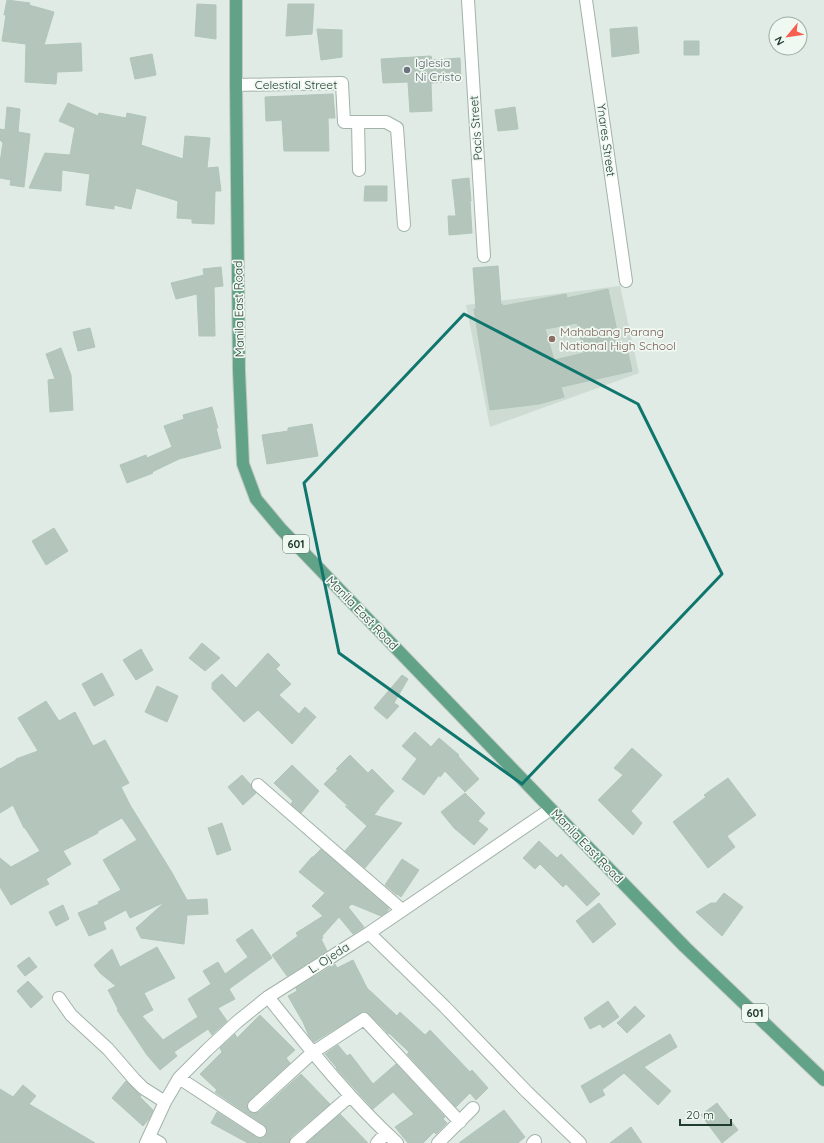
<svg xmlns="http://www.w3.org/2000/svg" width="824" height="1143" font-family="Quicksand,sans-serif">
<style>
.built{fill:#cddbd2}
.building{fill:#b4c6bc;stroke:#b1c5b9;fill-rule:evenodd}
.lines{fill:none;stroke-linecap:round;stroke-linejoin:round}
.street-casing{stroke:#a2b3aa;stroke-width:14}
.primary-casing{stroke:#c1c8c5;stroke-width:14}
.street{stroke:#fff;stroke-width:12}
.primary{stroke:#62a287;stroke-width:12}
.marked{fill:none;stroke:#0f766e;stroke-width:3;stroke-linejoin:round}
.worship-dot{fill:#6b7280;stroke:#f0f8f2;stroke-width:1.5}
.education-dot{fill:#8d6e63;stroke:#f0f8f2;stroke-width:1.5}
.labels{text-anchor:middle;stroke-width:3.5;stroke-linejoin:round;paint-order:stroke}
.shield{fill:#f0f8f2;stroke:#5e746a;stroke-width:1}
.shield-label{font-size:11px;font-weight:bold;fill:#203c2f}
.worship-label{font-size:12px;fill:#5b616d;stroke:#f0f8f2;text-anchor:start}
.street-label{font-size:12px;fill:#203c2f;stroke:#f0f8f2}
.education-label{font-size:12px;fill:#785e54;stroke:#f0f8f2;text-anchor:start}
</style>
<rect width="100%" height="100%" fill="#dfebe4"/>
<path class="built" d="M 620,286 L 639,373 L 490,427 L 466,305 Z"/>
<path class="building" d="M 7,0 L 30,3 L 29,5 L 54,12 L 44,45 L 81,43 L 82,71 L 57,72 L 56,84 L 25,82 L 26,44 L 2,41 L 6,15 L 4,15 Z
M 197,4 L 216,5 L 216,39 L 195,36 Z
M 288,4 L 314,4 L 312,34 L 286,36 Z
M 637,27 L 639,53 L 612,57 L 610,29 Z
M 317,29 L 342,30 L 342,57 L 321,60 Z
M 684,41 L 699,41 L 699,55 L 684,55 Z
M 152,54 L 156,75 L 135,79 L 130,58 Z
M 431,56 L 432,60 L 460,58 L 461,81 L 431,83 L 432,111 L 410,112 L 408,82 L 383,83 L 381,59 Z
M 333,94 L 335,118 L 328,118 L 329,151 L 284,151 L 282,120 L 266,121 L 265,97 Z
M 68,103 L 98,116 L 99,113 L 126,118 L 127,113 L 146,117 L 141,145 L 183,159 L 185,136 L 210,138 L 207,168 L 218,167 L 221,191 L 215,191 L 214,224 L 192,223 L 192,219 L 177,218 L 178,201 L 136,188 L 131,209 L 114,205 L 114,209 L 86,205 L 90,174 L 62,170 L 61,191 L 29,188 L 45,153 L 70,155 L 75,128 L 59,121 Z
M 7,107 L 20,109 L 18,132 L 30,134 L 24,187 L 10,185 L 11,180 L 0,178 L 0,162 L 3,143 L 0,140 L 0,129 L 5,130 Z
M 515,107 L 518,129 L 498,131 L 495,110 Z
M 469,178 L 471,201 L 470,201 L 472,233 L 449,235 L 448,216 L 456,216 L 452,180 Z
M 365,186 L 387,186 L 387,201 L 364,201 Z
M 498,266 L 501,305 L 502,304 L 503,306 L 566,294 L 567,298 L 608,289 L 620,345 L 626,344 L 632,371 L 561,387 L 564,397 L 539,404 L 490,410 L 474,309 L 476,309 L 473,268 ZM 577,323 L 584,353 L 554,360 L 545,329 Z
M 221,267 L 223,286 L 214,287 L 215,336 L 199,336 L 197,294 L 176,299 L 171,283 L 204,275 L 203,269 Z
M 90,328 L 95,347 L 78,351 L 73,332 Z
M 61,348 L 71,375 L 73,410 L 50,412 L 48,380 L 55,379 L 46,354 Z
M 212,407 L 218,428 L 216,428 L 221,448 L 179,459 L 152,472 L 153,473 L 127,483 L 120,465 L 146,455 L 147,458 L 172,447 L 164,426 L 184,419 L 183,415 Z
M 312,424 L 318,456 L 267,464 L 262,435 L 288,431 L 288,428 Z
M 54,528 L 68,551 L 46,565 L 32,541 Z
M 202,643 L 220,658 L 205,671 L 189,658 Z
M 141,649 L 153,670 L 136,680 L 123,660 Z
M 268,653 L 280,665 L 276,669 L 291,684 L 279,695 L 299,714 L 305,707 L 316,717 L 292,744 L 258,710 L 244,722 L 212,689 L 212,683 L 222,674 L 236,688 Z
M 102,673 L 114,695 L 94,706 L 82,684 Z
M 402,675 L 408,679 L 394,703 L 399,706 L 387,719 L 374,708 Z
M 157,686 L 178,696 L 167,722 L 145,712 Z
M 46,701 L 59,721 L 75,712 L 93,746 L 105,740 L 129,783 L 121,787 L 130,805 L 171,871 L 187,900 L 207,899 L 208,914 L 187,915 L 184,944 L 141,938 L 136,928 L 165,902 L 130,918 L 126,910 L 103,922 L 106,929 L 89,936 L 78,913 L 99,904 L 98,902 L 121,890 L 103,860 L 137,840 L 122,818 L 98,831 L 98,833 L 63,851 L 71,864 L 46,879 L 49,884 L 37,890 L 11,905 L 0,887 L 0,858 L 11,867 L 40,851 L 25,828 L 24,828 L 13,805 L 0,813 L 0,769 L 16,760 L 16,759 L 38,751 L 18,718 Z
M 415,732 L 431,747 L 439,738 L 459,755 L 458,756 L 479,779 L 465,792 L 445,771 L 440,777 L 439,775 L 424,795 L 402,779 L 417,759 L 402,746 Z
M 632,748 L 662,775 L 631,811 L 642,823 L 633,835 L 598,800 L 623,775 L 614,768 Z
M 350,755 L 368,773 L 372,769 L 394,791 L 379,808 L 379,809 L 374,815 L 402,823 L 365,868 L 345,851 L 367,826 L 345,806 L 350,808 L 324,784 L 338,770 L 336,769 Z
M 292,765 L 319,791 L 301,813 L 291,804 L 293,801 L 274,783 Z
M 242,775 L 251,785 L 253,790 L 256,793 L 243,805 L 228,787 Z
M 728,778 L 756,815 L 727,836 L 735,847 L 708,868 L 673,822 L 706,797 L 704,795 Z
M 465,793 L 485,813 L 478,821 L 488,829 L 474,845 L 454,828 L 441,812 Z
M 222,823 L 231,850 L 217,855 L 208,828 Z
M 539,841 L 557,858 L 561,854 L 600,894 L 587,906 L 566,884 L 563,887 L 540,864 L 535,869 L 523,858 Z
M 321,849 L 389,908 L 387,912 L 381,916 L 352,904 L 348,907 L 364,927 L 353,934 L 339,917 L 322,936 L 323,938 L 321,939 L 327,951 L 287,976 L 272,955 L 298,936 L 296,933 L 323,916 L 312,906 L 325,893 L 299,872 L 312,857 L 313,857 Z
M 402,859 L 419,870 L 401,897 L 397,894 L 397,895 L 385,885 Z
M 724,893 L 743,907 L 722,936 L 696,912 L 711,903 L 716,903 Z
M 599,903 L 616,924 L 593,943 L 576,921 Z
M 63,905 L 69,919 L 56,926 L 49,912 Z
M 252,929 L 272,958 L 229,989 L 235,999 L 218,1008 L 227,1021 L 212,1035 L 208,1029 L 174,1052 L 177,1056 L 160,1070 L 147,1055 L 117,1010 L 118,1009 L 108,990 L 116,986 L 100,973 L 94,965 L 112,949 L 120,967 L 157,947 L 175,978 L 144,993 L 153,1010 L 142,1016 L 163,1040 L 198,1017 L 188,999 L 211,984 L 203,971 L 218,962 L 225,974 L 248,957 L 236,940 Z
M 29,957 L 37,967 L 25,976 L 17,966 Z
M 353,960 L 367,988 L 397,1016 L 400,1012 L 425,1035 L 430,1030 L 470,1072 L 472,1070 L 488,1088 L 476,1100 L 470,1093 L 456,1107 L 407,1054 L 409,1052 L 389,1033 L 388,1034 L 386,1031 L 369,1014 L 364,1011 L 314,1042 L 309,1036 L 303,1022 L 288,996 L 297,991 L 296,988 L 335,964 L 337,968 Z
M 28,981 L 43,997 L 31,1008 L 17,991 Z
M 608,1001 L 619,1017 L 603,1028 L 600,1024 L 590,1029 L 584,1018 Z
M 635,1006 L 645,1016 L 627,1033 L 617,1023 Z
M 260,1015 L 295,1050 L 286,1058 L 290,1063 L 249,1101 L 247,1104 L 247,1107 L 248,1111 L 252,1113 L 256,1113 L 259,1112 L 301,1074 L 330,1104 L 291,1137 L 289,1143 L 248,1143 L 211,1123 L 217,1112 L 256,1137 L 259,1138 L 263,1138 L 266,1135 L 267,1131 L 266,1127 L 264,1125 L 215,1092 L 217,1090 L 200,1074 L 222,1052 L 220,1048 L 235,1034 L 237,1038 Z
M 670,1034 L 677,1047 L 644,1067 L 671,1091 L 658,1105 L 624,1073 L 602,1090 L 605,1095 L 590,1103 L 581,1086 Z
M 338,1045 L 347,1056 L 350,1054 L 373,1084 L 396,1064 L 445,1117 L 443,1119 L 447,1123 L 436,1134 L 434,1132 L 423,1143 L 408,1143 L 395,1127 L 414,1114 L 393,1092 L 373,1109 L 336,1068 L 337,1068 L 325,1054 Z
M 126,1081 L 141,1096 L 140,1097 L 153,1110 L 149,1119 L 143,1126 L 112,1098 Z
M 23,1085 L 36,1096 L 29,1104 L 95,1143 L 0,1143 L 0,1089 L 13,1097 Z
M 717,1103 L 738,1130 L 722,1143 L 701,1115 Z
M 504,1110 L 525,1137 L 518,1143 L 459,1143 Z
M 340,1114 L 368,1143 L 307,1143 Z
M 631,1127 L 642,1143 L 610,1143 Z"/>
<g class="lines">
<defs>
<path id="street" d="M 468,0 L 484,256
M 586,0 L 626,281
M 236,85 L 342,83 L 344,122 L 386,122 L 397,128 L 404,225
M 358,122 L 359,170
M 258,785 L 402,910
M 369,933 L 445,1007 L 527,1092 L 580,1143
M 268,997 C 309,1048 349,1099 397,1143
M 59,998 L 71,1015 L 108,1049 L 134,1079 L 143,1088 L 165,1102
M 179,1078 L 260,1131
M 254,1106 L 312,1053 L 364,1019 L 460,1122
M 149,1137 L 160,1143
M 146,1143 L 165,1102 L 179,1078 L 207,1050 L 237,1022 L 268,997 L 369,933 L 551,809
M 296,1143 L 350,1096
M 377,1143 L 386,1133
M 438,1143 L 473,1108
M 533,1143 L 535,1141"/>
<path id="primary" d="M 236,0 L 236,85 L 239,371 L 243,464 L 256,499 L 281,529 L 551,809 L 685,947 L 824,1080"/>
</defs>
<use href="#street" class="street-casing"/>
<use href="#primary" class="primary-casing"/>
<use href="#street" class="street"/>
<use href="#primary" class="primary"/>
</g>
<path class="marked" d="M 464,314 L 638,404 L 722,574 L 522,784 L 339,653 L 304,483 Z"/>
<circle class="worship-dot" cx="407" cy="70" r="4"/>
<circle class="education-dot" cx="552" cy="339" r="4"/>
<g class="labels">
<g class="shield">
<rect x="283" y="535" width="26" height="18" rx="3"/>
<rect x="742" y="1004" width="26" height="18" rx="3"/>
</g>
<g class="shield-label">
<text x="296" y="548">601</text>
<text x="755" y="1017">601</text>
</g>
<g class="worship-label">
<text x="415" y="67">Iglesia<tspan x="415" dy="14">Ni Cristo</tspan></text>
</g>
<g class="street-label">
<text x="296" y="89">Celestial Street</text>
<text transform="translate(476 128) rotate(-94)" y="4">Pacis Street</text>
<text transform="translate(606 140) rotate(82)" y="4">Ynares Street</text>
<text transform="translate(239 309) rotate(-91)" y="4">Manila East Road</text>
<text transform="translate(362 613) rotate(46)" y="4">Manila East Road</text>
<text transform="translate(587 846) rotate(46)" y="4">Manila East Road</text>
<text transform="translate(329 958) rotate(-33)" y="4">L. Ojeda</text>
</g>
<g class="education-label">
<text x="560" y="336">Mahabang Parang<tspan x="560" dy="14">National High School</tspan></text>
</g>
</g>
<g transform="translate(788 36) rotate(241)"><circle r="19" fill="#f0f8f2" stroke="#9dada4"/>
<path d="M0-3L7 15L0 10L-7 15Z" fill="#f75e51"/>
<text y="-6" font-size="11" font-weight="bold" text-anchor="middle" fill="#203c2f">N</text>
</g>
<path d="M680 1119v6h51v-6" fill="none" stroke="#203c2f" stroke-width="2"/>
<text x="686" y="1119" font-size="12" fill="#203c2f" stroke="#f0f8f2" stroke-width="3" paint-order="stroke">20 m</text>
</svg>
